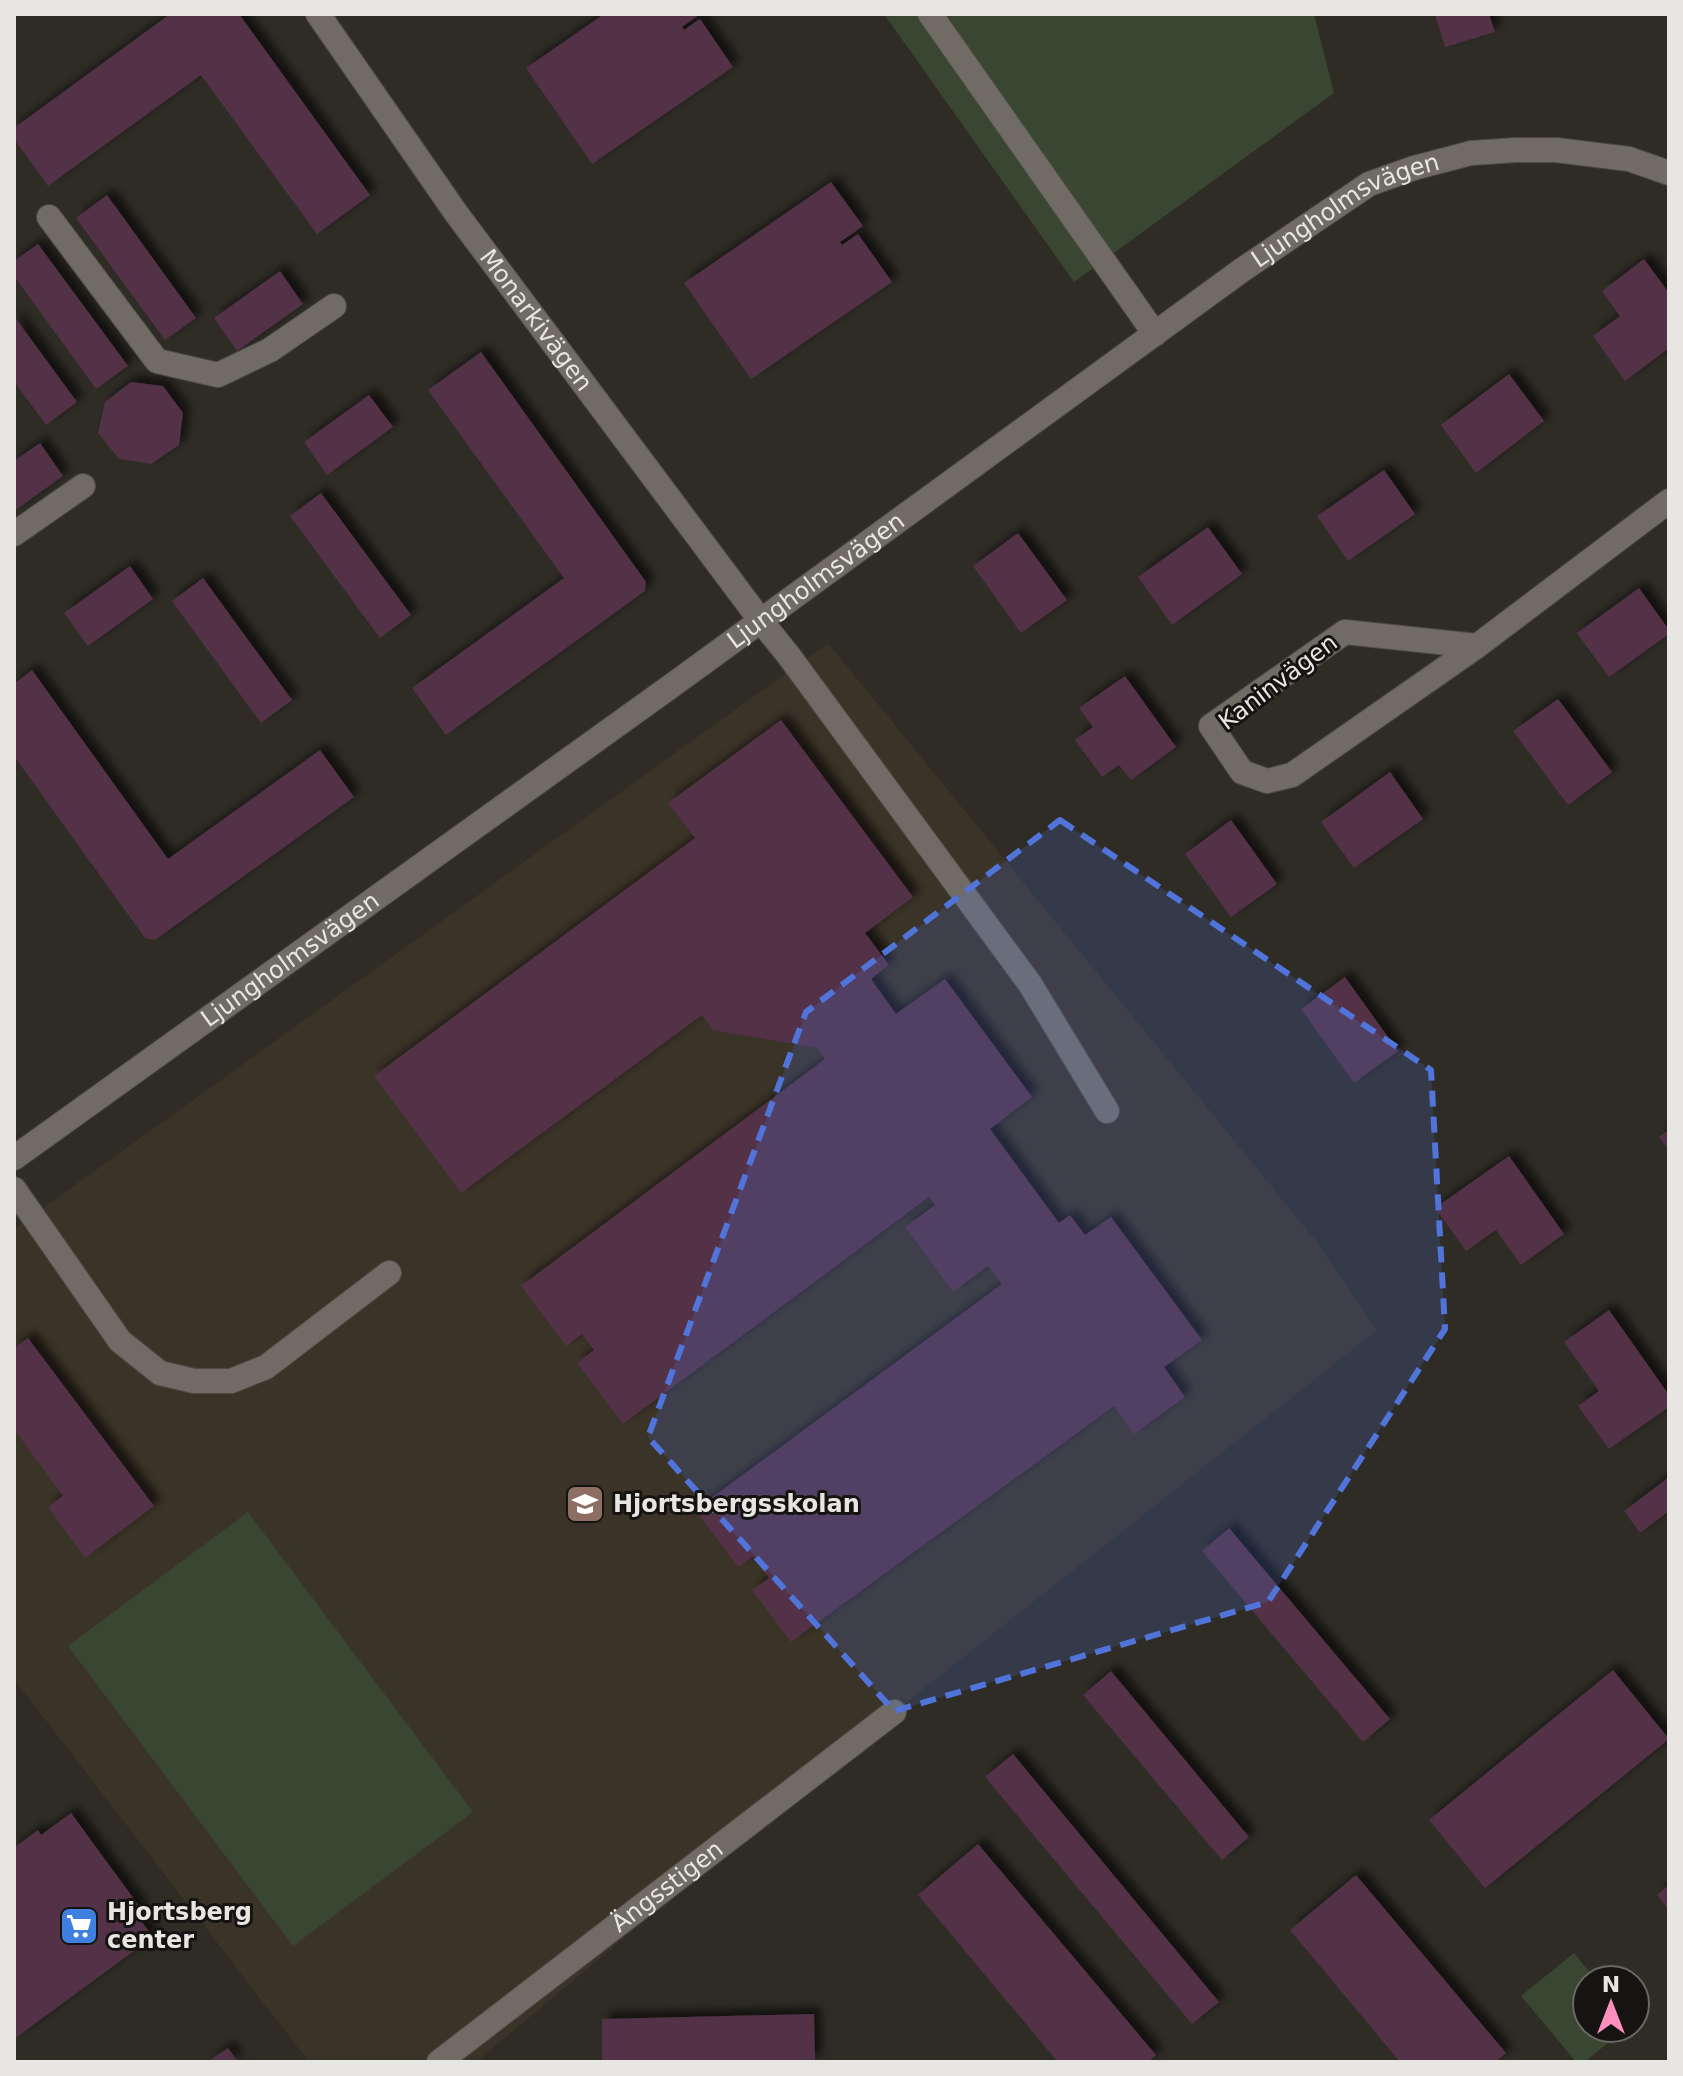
<svg xmlns="http://www.w3.org/2000/svg" width="1683" height="2076" font-family="'DejaVu Sans',sans-serif">
<style>
.built{fill:#3a3327}
.green{fill:#394631}
.building{fill:#523246;filter:url(#shadow)}
.lines{fill:none;stroke-linecap:round;stroke-linejoin:round}
.lane-casing{stroke:#4d4b46;stroke-width:26}
.street-casing{stroke:#4d4b46;stroke-width:26}
.lane{stroke:#706c65;stroke-width:24}
.street{stroke:#706c65;stroke-width:24}
.marked{fill:#5074da;fill-opacity:0.2;stroke:#5074da;stroke-width:6;stroke-dasharray:16 10;stroke-linejoin:round}
.labels{text-anchor:middle;stroke-width:6;stroke-linejoin:round;paint-order:stroke}
.street-label{font-size:24px;fill:#e8e6e2;stroke:#161412}
.poi-label{font-size:24px;font-weight:bold;fill:#e8e6e2;stroke:#161412;text-anchor:start}
</style>
<defs>
<filter id="shadow"><feDropShadow dx="7" dy="-7" stdDeviation="4" flood-color="#0009"/></filter>
</defs>
<rect width="100%" height="100%" fill="#2f2c26"/>
<path class="built" d="M 828,643 L 1316,1241 L 1377,1330 L 894,1712 L 476,2062 L 309,2062 L 14,1679 L 14,1229 Z"/>
<path class="green" d="M 884,14 L 1314,14 L 1334,93 L 1074,282 Z
M 248,1512 L 473,1812 L 293,1946 L 68,1646 Z
M 1574,1953 L 1596,1980 L 1587,1980 L 1587,2028 L 1626,2028 L 1585,2062 L 1576,2062 L 1521,1996 Z"/>
<path class="building" d="M 170,14 L 239,14 L 370,195 L 317,234 L 201,75 L 48,186 L 14,139 L 14,128 Z
M 604,14 L 700,14 L 682,27 L 684,30 L 700,19 L 733,67 L 592,164 L 526,68 Z
M 1435,14 L 1489,14 L 1495,32 L 1445,47 Z
M 831,182 L 863,226 L 840,242 L 842,245 L 858,234 L 892,282 L 751,379 L 684,283 Z
M 107,195 L 196,318 L 165,340 L 76,218 Z
M 38,244 L 128,366 L 96,389 L 14,276 L 14,261 Z
M 1644,259 L 1669,293 L 1669,348 L 1625,381 L 1593,336 L 1620,316 L 1602,291 Z
M 280,271 L 303,304 L 237,351 L 214,318 Z
M 14,316 L 77,402 L 46,425 L 14,381 Z
M 481,352 L 646,582 L 645,591 L 446,735 L 412,688 L 564,578 L 428,390 Z
M 1509,374 L 1544,421 L 1476,473 L 1441,425 Z
M 131,382 L 163,386 L 183,413 L 179,445 L 151,464 L 119,459 L 98,433 L 105,402 Z
M 369,395 L 393,427 L 327,475 L 304,442 Z
M 40,443 L 63,476 L 14,511 L 14,461 Z
M 1384,470 L 1415,514 L 1348,561 L 1317,516 Z
M 321,493 L 411,615 L 380,638 L 290,516 Z
M 1208,527 L 1242,574 L 1172,625 L 1138,577 Z
M 1018,533 L 1067,600 L 1021,633 L 973,566 Z
M 130,566 L 153,599 L 88,646 L 64,613 Z
M 203,578 L 292,700 L 261,723 L 172,601 Z
M 1639,588 L 1669,630 L 1669,634 L 1609,677 L 1577,633 Z
M 32,670 L 168,859 L 320,750 L 354,797 L 155,940 L 145,938 L 14,756 L 14,684 Z
M 1125,676 L 1176,747 L 1131,780 L 1119,765 L 1102,777 L 1075,740 L 1093,727 L 1079,708 Z
M 1558,699 L 1612,772 L 1568,805 L 1513,731 Z
M 781,720 L 913,897 L 865,933 L 889,965 L 871,979 L 896,1014 L 945,979 L 1032,1097 L 990,1129 L 1059,1223 L 1070,1215 L 1085,1235 L 1111,1217 L 1202,1340 L 1164,1367 L 1185,1397 L 1134,1434 L 1114,1406 L 791,1642 L 752,1590 L 769,1578 L 753,1556 L 738,1567 L 695,1510 L 1002,1284 L 988,1266 L 953,1292 L 905,1227 L 935,1205 L 929,1197 L 623,1424 L 577,1363 L 594,1350 L 582,1334 L 566,1346 L 521,1286 L 825,1059 L 817,1048 L 713,1030 L 702,1015 L 461,1193 L 374,1076 L 695,838 L 668,803 Z
M 1390,772 L 1423,819 L 1354,868 L 1321,822 Z
M 1231,820 L 1277,884 L 1231,917 L 1185,854 Z
M 1345,977 L 1398,1051 L 1354,1083 L 1301,1009 Z
M 1669,1130 L 1669,1150 L 1659,1137 Z
M 1509,1156 L 1564,1234 L 1521,1265 L 1496,1230 L 1466,1251 L 1435,1208 Z
M 1609,1310 L 1669,1395 L 1669,1407 L 1609,1449 L 1578,1406 L 1599,1391 L 1564,1342 Z
M 28,1338 L 154,1506 L 85,1558 L 48,1507 L 63,1496 L 14,1429 L 14,1348 Z
M 1669,1477 L 1669,1511 L 1640,1533 L 1624,1511 Z
M 1229,1528 L 1390,1719 L 1363,1742 L 1202,1551 Z
M 1613,1670 L 1669,1739 L 1485,1888 L 1429,1820 Z
M 1111,1671 L 1249,1837 L 1222,1860 L 1083,1695 Z
M 1013,1754 L 1219,2002 L 1192,2024 L 985,1777 Z
M 71,1813 L 142,1910 L 136,1914 L 153,1937 L 14,2039 L 14,1848 L 38,1830 L 41,1835 Z
M 978,1844 L 1156,2055 L 1148,2062 L 1058,2062 L 918,1895 Z
M 1356,1875 L 1506,2053 L 1495,2062 L 1400,2062 L 1290,1930 Z
M 1669,1885 L 1669,1910 L 1657,1895 Z
M 814,2014 L 815,2062 L 602,2062 L 602,2019 Z
M 228,2048 L 238,2062 L 207,2062 Z"/>
<g class="lines">
<defs>
<path id="lane" d="M 930,14 L 1155,334
M 49,217 L 157,361 L 218,375 L 270,350 L 334,306
M 14,534 L 83,486
M 761,621 L 789,656 L 1030,984 L 1107,1111
M 14,1189 L 120,1341 L 160,1373 L 194,1381 L 231,1381 L 266,1367 L 389,1273"/>
<g id="street">
<path id="s1" d="M 318,14 L 456,213 L 761,621"/>
<path d="M 1477,646 L 1345,632 L 1211,726 L 1242,772 L 1267,781 L 1292,775 L 1477,646 L 1669,501"/>
<path id="s2" d="M 14,1158 L 674,684 L 1242,270 L 1369,184 L 1414,168 L 1471,153 L 1516,150 L 1556,150 L 1629,159 L 1669,173"/>
<path id="s3" d="M 439,2062 L 894,1712"/>
</g>
</defs>
<use href="#lane" class="lane-casing"/>
<use href="#street" class="street-casing"/>
<use href="#lane" class="lane"/>
<use href="#street" class="street"/>
</g>
<path class="marked" d="M 1060,820 L 1431,1070 L 1445,1329 L 1268,1602 L 894,1711 L 648,1437 L 806,1012 Z"/>
<defs>
<symbol id="school-square" viewBox="-11 -11 22 22"><rect x="-9" y="-9" width="18" height="18" rx="4" fill="#8d6e63" stroke="#161412"/><path d="M0-5L7-2L0 1L-7-2ZM-4 1L0 2.5L4 1V4Q0 6-4 4Z" fill="#fff"/></symbol>
<symbol id="supermarket-square" viewBox="-11 -11 22 22"><rect x="-9" y="-9" width="18" height="18" rx="4" fill="#3f7fe0" stroke="#161412"/><path d="M-6-5.5h2.5l.6 2H6L4.5 2H-2.5L-4.4-4H-6ZM-1.5 3.2a1.3 1.3 0 1 0 .1 0ZM3 3.2a1.3 1.3 0 1 0 .1 0Z" fill="#fff"/></symbol>
</defs>
<g fill-rule="evenodd">
<use href="#school-square" x="563" y="1482" width="44" height="44"/>
<use href="#supermarket-square" x="57" y="1904" width="44" height="44"/>
</g>
<g class="labels">
<g class="street-label">
<text dy="8" stroke="none"><textPath href="#s2" startOffset="1636">Ljungholmsvägen</textPath></text>
<text dy="8" stroke="none"><textPath href="#s1" startOffset="376">Monarkivägen</textPath></text>
<text dy="8" stroke="none"><textPath href="#s2" startOffset="988">Ljungholmsvägen</textPath></text>
<text transform="translate(1278 682) rotate(-37)" y="8">Kaninvägen</text>
<text dy="8" stroke="none"><textPath href="#s2" startOffset="340">Ljungholmsvägen</textPath></text>
<text dy="8" stroke="none"><textPath href="#s3" startOffset="288">Ängsstigen</textPath></text>
</g>
<g class="poi-label">
<text x="613" y="1512">Hjortsbergsskolan</text>
<text x="107" y="1920">Hjortsberg<tspan x="107" dy="28">center</tspan></text>
</g>
</g>
<rect width="1683" height="2076" fill="none" stroke="#e8e6e2" stroke-width="32"/>
<g transform="translate(1611 2004)"><circle r="38" fill="#161412" stroke="#6a6865" stroke-width="2"/>
<path d="M0-6L14 30L0 20L-14 30Z" fill="#fe8ebd"/>
<text y="-12" font-size="22" font-weight="bold" text-anchor="middle" fill="#e8e6e2">N</text>
</g>
</svg>
